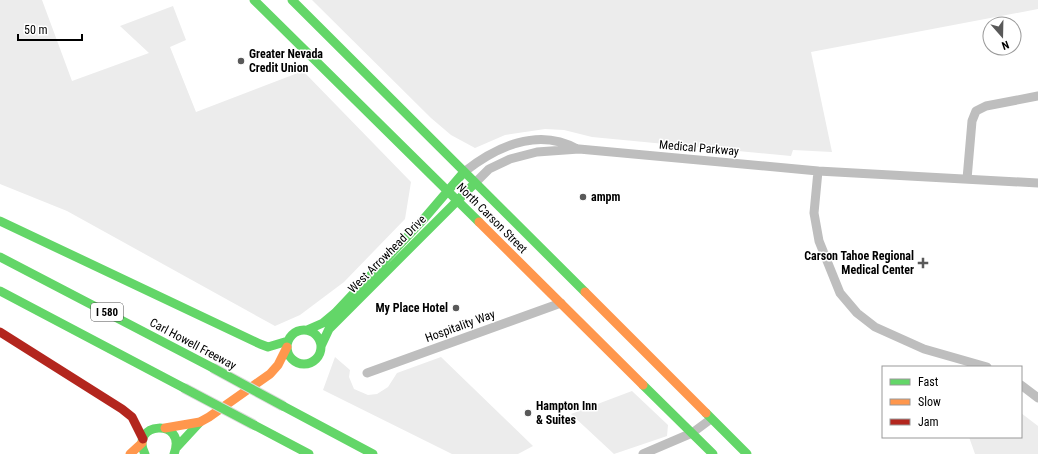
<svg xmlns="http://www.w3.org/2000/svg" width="1038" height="454" font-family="'Roboto Condensed',sans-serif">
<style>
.green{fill:#ececec}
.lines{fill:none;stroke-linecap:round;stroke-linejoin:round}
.street{stroke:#bebebe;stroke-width:9}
.fast{stroke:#63d668;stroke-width:9}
.slow{stroke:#ff974d;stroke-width:9}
.jam{stroke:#b3261e;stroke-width:9}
.fast-bridge-casing{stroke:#dbdbdb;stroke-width:11;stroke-linecap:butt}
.fast-bridge{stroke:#63d668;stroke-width:9}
.poi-dot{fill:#595959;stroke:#fff;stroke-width:1.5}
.labels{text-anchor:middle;stroke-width:3;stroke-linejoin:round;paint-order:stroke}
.shield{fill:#fff;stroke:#4c4c4c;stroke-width:1}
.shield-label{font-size:11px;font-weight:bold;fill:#000}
.poi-label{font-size:12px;font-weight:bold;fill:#000;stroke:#fff;text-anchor:start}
.street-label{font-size:12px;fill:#000;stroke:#fff}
</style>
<rect width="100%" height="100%" fill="#fff"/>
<path class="green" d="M 0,0 L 42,0 L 72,81 L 149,53 L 120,26 L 173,6 L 186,40 L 170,47 L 196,112 L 303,71 L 411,182 L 405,219 L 344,282 L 300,315 L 275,326 L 67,211 L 0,184 Z
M 312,0 L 1038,0 L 1038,9 L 811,52 L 832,152 L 793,150 L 791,156 L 592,137 L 564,130 L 545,129 L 505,135 L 475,148 L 451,135 L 431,118 Z
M 335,357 L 350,370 L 349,377 L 354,389 L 368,395 L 377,394 L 388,387 L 397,373 L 441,357 L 533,446 L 518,454 L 452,454 L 323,390 Z
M 632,391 L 668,425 L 667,436 L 614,454 L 571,414 Z
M 1021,413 L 1038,426 L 1038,454 L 975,454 L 969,437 L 1021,437 Z"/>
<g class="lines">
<path class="street" d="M 818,171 L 814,213 L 819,241 L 840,293 L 857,313 L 875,327 L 924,349 L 987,367
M 464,172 C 496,147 538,127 577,149
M 967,179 L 972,121 L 976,111 L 986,106 L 1038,96
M 475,183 L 489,169 L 510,159 L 537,152 L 579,149 L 818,171 L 1038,183
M 367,373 L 561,303
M 1021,385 L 1038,398
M 643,454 L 692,433 L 711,419"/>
<path class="fast" d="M 254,0 L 479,222
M 292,0 L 585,292
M 0,221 L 260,344 L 268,347 L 288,341
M 0,257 L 213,368
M 0,291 L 184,388
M 307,330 L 323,323 L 335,313 L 422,221 L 464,172
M287 347a17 17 0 1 1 34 0a17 17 0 1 1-34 0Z
M 321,346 L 329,329 L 475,183
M 643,385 L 713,454
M 283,406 L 373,454
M 706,413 L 747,454
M 254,425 L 309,454
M 176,448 L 200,422
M 145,454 C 128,422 188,417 174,454"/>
<path class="slow" d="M 479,222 L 643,385
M 585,292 L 706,413
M 165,428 L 200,422 L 209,417 L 270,374 L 278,365 L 287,347
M 130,454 L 142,443"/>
<path class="jam" d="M 0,332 L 122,409 L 132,417 L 143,439"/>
<defs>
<path id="fast-bridge" d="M 213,368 L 283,406
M 184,388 L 254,425"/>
</defs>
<use href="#fast-bridge" class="fast-bridge-casing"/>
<use href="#fast-bridge" class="fast-bridge"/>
</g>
<g class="poi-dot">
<circle cx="241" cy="61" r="4"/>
<circle cx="583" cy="197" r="4"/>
<path d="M921 257h4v4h4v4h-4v4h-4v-4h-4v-4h4z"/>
<circle cx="456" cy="308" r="4"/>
<circle cx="528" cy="413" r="4"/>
</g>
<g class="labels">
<rect class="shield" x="91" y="303" width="32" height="18" rx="3"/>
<g class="shield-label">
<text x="107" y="316">I 580</text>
</g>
<g class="poi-label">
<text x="249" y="58">Greater Nevada<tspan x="249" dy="14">Credit Union</tspan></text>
<text x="591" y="201">ampm</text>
<text x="914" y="260" text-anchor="end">Carson Tahoe Regional<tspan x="914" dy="14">Medical Center</tspan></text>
<text x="448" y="312" text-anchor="end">My Place Hotel</text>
<text x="536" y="410">Hampton Inn<tspan x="536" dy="14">&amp; Suites</tspan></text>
</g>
<g class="street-label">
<text transform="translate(699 148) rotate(5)" y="4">Medical Parkway</text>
<text transform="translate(492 218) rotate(45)" y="4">North Carson Street</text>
<text transform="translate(387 254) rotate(-45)" y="4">West Arrowhead Drive</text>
<text transform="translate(460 326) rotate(-20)" y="4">Hospitality Way</text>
<text transform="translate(193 344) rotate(28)" y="4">Carl Howell Freeway</text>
</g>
</g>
<rect x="882" y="366" width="140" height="72" fill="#ffffff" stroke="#999999"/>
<rect x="890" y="379" width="20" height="6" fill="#63d668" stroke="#999999"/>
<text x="918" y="386" font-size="12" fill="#000000">Fast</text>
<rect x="890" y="399" width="20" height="6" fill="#ff974d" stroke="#999999"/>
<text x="918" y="406" font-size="12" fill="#000000">Slow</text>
<rect x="890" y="419" width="20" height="6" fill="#b3261e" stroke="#999999"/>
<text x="918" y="426" font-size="12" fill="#000000">Jam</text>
<g transform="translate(1002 36) rotate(160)"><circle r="19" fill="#ffffff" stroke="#999999"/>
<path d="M0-3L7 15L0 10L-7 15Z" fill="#595959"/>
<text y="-6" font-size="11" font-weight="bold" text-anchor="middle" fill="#000000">N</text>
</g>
<path d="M18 34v6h64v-6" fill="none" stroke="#000000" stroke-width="2"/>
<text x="24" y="34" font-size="12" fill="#000000" stroke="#ffffff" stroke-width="3" paint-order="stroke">50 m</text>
</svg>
